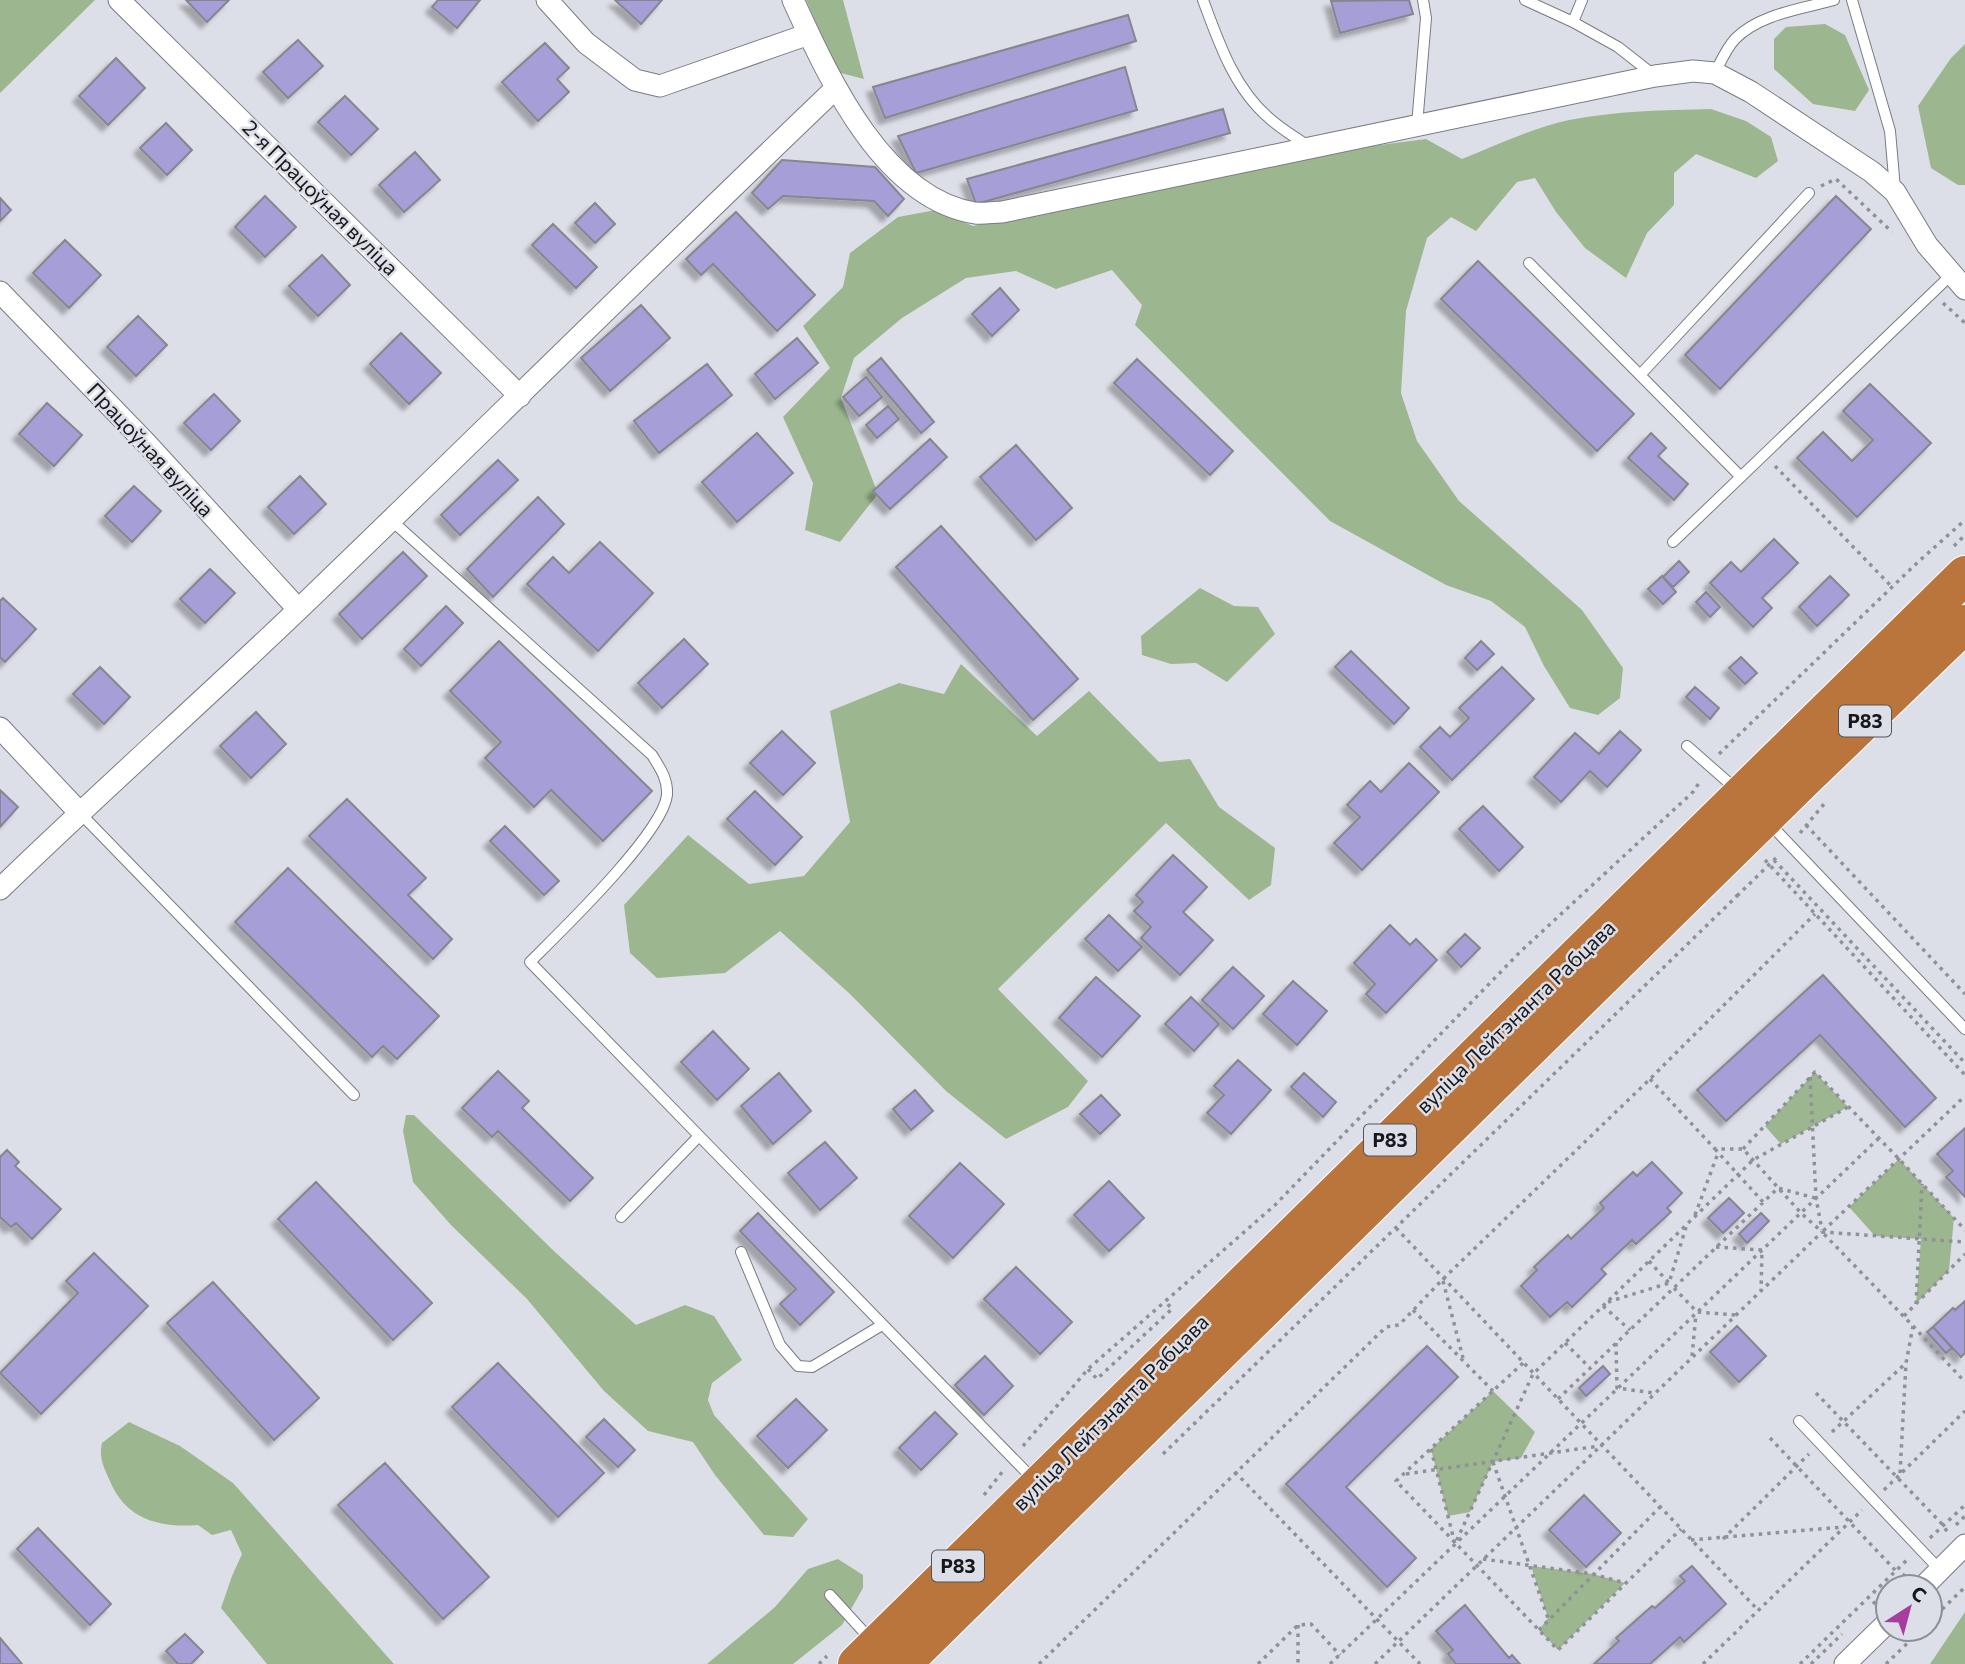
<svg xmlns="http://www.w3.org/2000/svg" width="1965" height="1664" font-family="Commissioner,sans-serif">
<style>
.green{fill:#9cb78f}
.building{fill:#a59ed7;stroke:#87868e;stroke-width:2;filter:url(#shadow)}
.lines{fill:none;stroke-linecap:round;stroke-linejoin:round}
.lane-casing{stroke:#797b83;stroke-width:12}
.street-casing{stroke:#797b83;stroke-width:23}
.highway-casing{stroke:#fff;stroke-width:40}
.path{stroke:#909198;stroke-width:3.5;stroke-dasharray:3.5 5;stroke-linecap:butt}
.lane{stroke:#fff;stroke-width:10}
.street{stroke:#fff;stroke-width:21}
.highway{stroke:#b9753c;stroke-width:38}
.labels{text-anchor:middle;stroke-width:5;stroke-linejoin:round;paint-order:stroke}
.shield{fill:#dddfe8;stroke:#525458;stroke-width:2}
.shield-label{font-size:19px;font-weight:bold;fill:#17181b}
.street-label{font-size:21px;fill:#17181b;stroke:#dddfe8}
</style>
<defs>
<filter id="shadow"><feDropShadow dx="-6" dy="6" stdDeviation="2" flood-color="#0004"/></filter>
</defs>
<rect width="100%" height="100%" fill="#dddfe8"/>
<path class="green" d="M 0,0 L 95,0 L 0,93 Z
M 806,0 L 843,0 L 864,79 L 837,72 Z
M 1825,24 L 1845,35 L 1869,90 L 1855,111 L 1813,104 L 1774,69 L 1774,39 L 1786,27 Z
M 1965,44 L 1965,185 L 1958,185 L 1931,168 L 1918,106 L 1951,58 Z
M 1711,109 L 1746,121 L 1771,137 L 1778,161 L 1756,178 L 1696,154 L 1674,173 L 1674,205 L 1647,233 L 1626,278 L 1585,248 L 1556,212 L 1535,178 L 1517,182 L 1476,231 L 1451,217 L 1427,238 L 1406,311 L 1401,393 L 1417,441 L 1459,501 L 1582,610 L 1623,668 L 1620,698 L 1598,715 L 1570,708 L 1544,666 L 1525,627 L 1491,601 L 1446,585 L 1330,521 L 1135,325 L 1142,305 L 1112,270 L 1056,289 L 1016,271 L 966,278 L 902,318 L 854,358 L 841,398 L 878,494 L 840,542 L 805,530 L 813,483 L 783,417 L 830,368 L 803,326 L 843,287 L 850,253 L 898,217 L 936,210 L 973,226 L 1294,156 L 1426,139 L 1462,159 C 1497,145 1532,128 1569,120 C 1616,111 1663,110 1711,109 Z
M 1200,588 L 1234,606 L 1258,607 L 1275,634 L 1227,682 L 1196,663 L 1171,664 L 1142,655 L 1141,636 Z
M 961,664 L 1037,736 L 1089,691 L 1159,762 L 1190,759 L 1219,807 L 1275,848 L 1271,885 L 1249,900 L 1166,823 L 998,989 L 1088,1081 L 1068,1107 L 1006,1139 L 946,1091 L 850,994 L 780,931 L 725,973 L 657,978 L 630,953 L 624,905 L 688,835 L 749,884 L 804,876 L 850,822 L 830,711 L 899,683 L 944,694 Z
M 1815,1072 L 1848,1107 L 1781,1144 L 1765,1126 Z
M 406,1115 L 414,1115 L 556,1253 L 636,1325 L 685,1305 L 714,1316 L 742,1360 L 712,1383 L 708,1400 L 714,1415 L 808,1519 L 793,1537 L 764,1535 L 715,1475 L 693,1442 L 648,1431 L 604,1391 L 527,1299 L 451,1225 L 413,1182 L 403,1131 Z
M 1899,1159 L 1954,1218 L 1949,1270 L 1916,1304 L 1921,1239 L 1875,1236 L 1849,1207 Z
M 1493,1391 L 1535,1432 L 1521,1458 L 1493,1462 L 1470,1512 L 1448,1516 L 1431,1449 Z
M 129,1422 L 180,1446 L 233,1483 L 394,1664 L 267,1664 L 221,1608 L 232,1576 L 242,1554 L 231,1530 L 212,1535 L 198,1525 C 158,1528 125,1519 109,1479 C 103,1465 99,1458 102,1443 Z
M 838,1559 L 863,1575 L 863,1588 L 842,1625 L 793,1664 L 707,1664 L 775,1607 L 808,1569 Z
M 1531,1566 L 1593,1574 L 1625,1583 L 1558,1650 L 1539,1630 L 1548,1618 Z
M 1965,1612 L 1965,1664 L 1930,1664 Z"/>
<path class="building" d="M 186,0 L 229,0 L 207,22 Z
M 438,0 L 480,0 L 457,28 L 432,7 Z
M 615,0 L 662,0 L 641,24 Z
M 1409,0 L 1413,14 L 1340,33 L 1331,1 Z
M 1128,15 L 1136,41 L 885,118 L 873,87 Z
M 298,40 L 323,66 L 288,98 L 263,72 Z
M 545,43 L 569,68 L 557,79 L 569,92 L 538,121 L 502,82 Z
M 116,58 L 145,88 L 108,125 L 79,96 Z
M 1125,67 L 1137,110 L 916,173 L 898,136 Z
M 345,96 L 378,129 L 351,155 L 318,122 Z
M 1223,109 L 1230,133 L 976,204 L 967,179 Z
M 166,123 L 192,150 L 167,175 L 140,148 Z
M 415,152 L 440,180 L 404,212 L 379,185 Z
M 782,160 L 875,167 L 904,199 L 888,216 L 874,201 L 783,196 L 768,209 L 752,193 Z
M 265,196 L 296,227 L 265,257 L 235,227 Z
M 1836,196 L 1871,229 L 1720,389 L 1685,355 Z
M 0,198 L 11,210 L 0,221 Z
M 595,203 L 615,224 L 595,243 L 575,223 Z
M 736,212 L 815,295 L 777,331 L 713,264 L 701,275 L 686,259 Z
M 553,224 L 597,267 L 576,288 L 532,245 Z
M 65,240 L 101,275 L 69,308 L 33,273 Z
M 322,255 L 350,285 L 318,316 L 289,286 Z
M 1478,261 L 1634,414 L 1597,451 L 1441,299 Z
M 1000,288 L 1019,310 L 992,336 L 972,314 Z
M 641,305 L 670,338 L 610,391 L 581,358 Z
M 138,316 L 167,345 L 136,376 L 107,347 Z
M 401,333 L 441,373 L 409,404 L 370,364 Z
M 797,338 L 818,363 L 775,399 L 755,374 Z
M 881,358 L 934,422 L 921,433 L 867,370 Z
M 1137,359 L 1233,451 L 1210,475 L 1114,383 Z
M 707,364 L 732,395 L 659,453 L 634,421 Z
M 866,377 L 882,397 L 859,416 L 843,397 Z
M 1870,384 L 1931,443 L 1857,517 L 1797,458 L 1823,432 L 1852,461 L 1873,440 L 1843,411 Z
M 214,394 L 240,421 L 211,450 L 184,423 Z
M 47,403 L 82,435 L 54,466 L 19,434 Z
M 888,406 L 899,419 L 877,438 L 866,425 Z
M 757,433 L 793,473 L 737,522 L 702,482 Z
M 1651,433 L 1666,448 L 1658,456 L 1688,484 L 1674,500 L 1628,458 Z
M 930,439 L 947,457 L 890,509 L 873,491 Z
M 1016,445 L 1072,508 L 1036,540 L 980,477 Z
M 498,460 L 518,480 L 460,535 L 441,515 Z
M 300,476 L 326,504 L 294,534 L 268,507 Z
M 134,486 L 161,511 L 132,542 L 105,516 Z
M 538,497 L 564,524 L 493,597 L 467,569 Z
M 941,526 L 1078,679 L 1033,720 L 896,567 Z
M 1774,539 L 1798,563 L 1762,598 L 1772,608 L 1753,627 L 1710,583 L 1731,562 L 1741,572 Z
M 600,542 L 653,593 L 598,651 L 527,584 L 553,557 L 569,573 Z
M 403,552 L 427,576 L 362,639 L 339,614 Z
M 1679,561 L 1689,572 L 1673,587 L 1663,577 Z
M 210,569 L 235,593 L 205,623 L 180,599 Z
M 1662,576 L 1676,592 L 1663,604 L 1648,589 Z
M 1830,576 L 1849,595 L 1817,626 L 1799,607 Z
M 1706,592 L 1720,607 L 1710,617 L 1696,602 Z
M 3,598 L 36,629 L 5,662 L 0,657 L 0,601 Z
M 446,606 L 463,623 L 421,666 L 404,649 Z
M 684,639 L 708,664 L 662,708 L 638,683 Z
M 499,641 L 652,791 L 603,841 L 551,790 L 534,807 L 485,758 L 501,742 L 450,691 Z
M 1481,641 L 1494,654 L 1477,670 L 1465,658 Z
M 1351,651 L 1409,708 L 1394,724 L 1335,667 Z
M 1741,657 L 1757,673 L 1745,684 L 1729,668 Z
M 100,667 L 130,697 L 104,724 L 73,694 Z
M 1502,667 L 1534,699 L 1452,780 L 1420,747 L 1440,727 L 1450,737 L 1469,718 L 1459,708 Z
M 1695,687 L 1719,708 L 1710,719 L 1686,697 Z
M 256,712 L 286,744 L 251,778 L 220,746 Z
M 782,731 L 815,763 L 783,795 L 750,763 Z
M 1620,731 L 1641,750 L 1607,787 L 1590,771 L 1561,802 L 1534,777 L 1575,733 L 1599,754 Z
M 1409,763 L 1439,792 L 1362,870 L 1334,843 L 1360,817 L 1347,805 L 1370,781 L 1381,792 Z
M 0,790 L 18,807 L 0,827 Z
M 755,791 L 802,837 L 775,865 L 727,819 Z
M 347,799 L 426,878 L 408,895 L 452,939 L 433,959 L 309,836 Z
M 1483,806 L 1523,847 L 1499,871 L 1459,829 Z
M 505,826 L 559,881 L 544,895 L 490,841 Z
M 1173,855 L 1207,887 L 1183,912 L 1213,940 L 1180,975 L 1141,938 L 1151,927 L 1134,911 L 1143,902 L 1136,895 Z
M 288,868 L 439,1016 L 397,1059 L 383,1046 L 372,1057 L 235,922 Z
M 1109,915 L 1142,947 L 1118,971 L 1085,939 Z
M 1390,925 L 1410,945 L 1416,939 L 1437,960 L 1386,1013 L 1366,994 L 1375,984 L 1354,963 Z
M 1465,934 L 1480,948 L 1461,967 L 1447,952 Z
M 1233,967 L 1264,996 L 1233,1029 L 1202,1000 Z
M 1823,975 L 1936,1098 L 1905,1127 L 1820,1035 L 1726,1121 L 1697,1090 Z
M 1096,977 L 1140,1016 L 1102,1057 L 1059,1018 Z
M 1293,981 L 1327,1011 L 1297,1045 L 1263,1014 Z
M 1191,997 L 1219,1024 L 1194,1051 L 1165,1024 Z
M 713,1031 L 749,1069 L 717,1100 L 681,1062 Z
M 1238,1060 L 1271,1090 L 1231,1134 L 1207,1113 L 1224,1095 L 1214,1086 Z
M 498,1071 L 529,1101 L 522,1108 L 593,1178 L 570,1201 L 498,1131 L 492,1137 L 462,1108 Z
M 779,1073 L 811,1111 L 773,1144 L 741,1106 Z
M 1304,1073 L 1336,1102 L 1323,1117 L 1291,1087 Z
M 915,1090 L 933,1111 L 911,1130 L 893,1109 Z
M 1101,1095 L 1120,1115 L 1100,1134 L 1080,1114 Z
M 1965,1128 L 1965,1197 L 1946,1177 L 1953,1171 L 1937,1154 Z
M 825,1142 L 857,1178 L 820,1210 L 788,1173 Z
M 7,1150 L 19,1162 L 15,1166 L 61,1209 L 32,1239 L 16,1223 L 11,1227 L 0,1217 L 0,1157 Z
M 1652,1162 L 1682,1193 L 1667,1208 L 1671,1212 L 1636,1244 L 1632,1240 L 1601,1269 L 1606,1274 L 1572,1307 L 1567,1302 L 1550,1317 L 1521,1286 L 1537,1270 L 1534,1267 L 1568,1235 L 1571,1239 L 1604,1208 L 1600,1203 L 1633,1172 L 1637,1176 Z
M 960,1163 L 1004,1204 L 953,1258 L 909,1216 Z
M 1109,1181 L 1144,1218 L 1109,1251 L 1074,1215 Z
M 316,1182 L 432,1303 L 393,1340 L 278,1219 Z
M 1729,1198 L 1744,1213 L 1723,1233 L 1708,1218 Z
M 758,1213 L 834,1292 L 800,1325 L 780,1304 L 796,1289 L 740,1231 Z
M 1761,1213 L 1769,1221 L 1747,1243 L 1739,1234 Z
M 94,1253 L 148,1306 L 41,1414 L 0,1373 L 78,1293 L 66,1281 Z
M 1016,1267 L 1072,1322 L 1040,1354 L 984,1299 Z
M 213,1282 L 319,1398 L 274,1440 L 167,1323 Z
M 1965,1301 L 1965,1353 L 1961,1357 L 1933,1327 L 1953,1308 L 1955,1310 Z
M 1737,1326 L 1766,1356 L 1739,1382 L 1710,1352 Z
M 1933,1327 L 1952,1348 L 1946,1353 L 1927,1332 Z
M 1427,1346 L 1458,1377 L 1346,1487 L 1416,1558 L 1387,1587 L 1286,1484 Z
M 985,1356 L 1013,1386 L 984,1415 L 955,1385 Z
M 498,1363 L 604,1473 L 558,1517 L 452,1407 Z
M 1603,1366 L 1610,1374 L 1586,1396 L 1579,1388 Z
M 796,1399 L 827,1430 L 788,1468 L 757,1436 Z
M 935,1412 L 957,1434 L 921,1470 L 899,1448 Z
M 604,1419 L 635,1450 L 618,1467 L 586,1437 Z
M 385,1463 L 489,1577 L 443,1619 L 338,1505 Z
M 1584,1495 L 1621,1533 L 1586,1567 L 1549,1530 Z
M 38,1528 L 111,1604 L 90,1625 L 17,1549 Z
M 1692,1566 L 1726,1604 L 1684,1642 L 1680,1637 L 1650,1664 L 1594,1664 L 1619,1641 L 1616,1638 L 1652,1606 L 1655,1608 L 1685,1581 L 1680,1576 Z
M 1465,1605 L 1509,1658 L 1512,1655 L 1520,1664 L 1456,1664 L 1448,1654 L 1453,1650 L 1436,1631 Z
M 185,1634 L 203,1652 L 191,1664 L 178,1664 L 166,1651 Z
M 0,1638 L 22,1664 L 0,1664 Z"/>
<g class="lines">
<defs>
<path id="lane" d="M 1203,0 C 1219,43 1234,88 1269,118 C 1281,129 1296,138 1310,147
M 1525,0 L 1573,22 L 1618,47 L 1655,76
M 1852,0 L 1890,131 L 1895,189
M 1573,22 L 1582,0
M 1715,73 C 1721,61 1726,49 1735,39 C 1759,14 1802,9 1834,0
M 1417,125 L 1426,18 L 1423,0
M 1529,263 L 1741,477
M 1641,374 L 1809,193
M 391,520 L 652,755 C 660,768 668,779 667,795 C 663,833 561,931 530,962 L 1034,1480
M 1673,542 L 1951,275
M 1687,746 L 1737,790
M 79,812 L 354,1095
M 1768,822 L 1965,1029
M 621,1217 L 699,1136
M 741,1252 L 780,1345 L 798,1366 L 812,1367 L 882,1325
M 1799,1421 L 1940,1570
M 830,1595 L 872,1641"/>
<path id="street" d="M 119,0 L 520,396
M 547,0 L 586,43 L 635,80 L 660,86 L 809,34
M 793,0 C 828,76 882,198 975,213 C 984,214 993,212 1002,212 L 1655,76 L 1693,71 L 1715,73 L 1751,92 L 1872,172 L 1895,192 L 1927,245 L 1965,289
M 0,292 L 147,444 L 298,609
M 0,728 L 79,812
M 0,889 C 99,793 202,702 301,607 C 480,435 656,260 835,89
M 1923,1587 L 1965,1545
M 1845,1664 L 1888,1622"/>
<path id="highway" d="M 857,1664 L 1965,575
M 902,1664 L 1806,777 L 1965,624"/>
</defs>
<use href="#lane" class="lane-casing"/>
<use href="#street" class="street-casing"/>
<use href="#highway" class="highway-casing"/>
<path class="path" d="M 1821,186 L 1836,179 L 1892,232
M 1943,303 L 1965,323
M 1775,466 L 1892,587
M 1954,546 L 1965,535
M 1719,754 L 1918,562 L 1965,520
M 1806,825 L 1965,994
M 1800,833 L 1824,804
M 1765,860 L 1965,1075
M 1774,860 L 1965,1063
M 1737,896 L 1778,856
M 1810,1077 L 1816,1198 L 1822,1230
M 1650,1079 L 1715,1149 L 1743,1149 L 1801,1213 L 1822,1232 L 1965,1242
M 1715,1149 L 1763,1202
M 1743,1149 L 1815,1072 L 1899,1159 L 1965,1230
M 1695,1215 L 1718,1153
M 1396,1228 L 1758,1610
M 1716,1247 L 1762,1250 L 1761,1291
M 1649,1261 L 1669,1283
M 1443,1281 L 1463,1358
M 1674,1288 L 1697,1312 L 1736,1315
M 1608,1302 L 1669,1283 L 1686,1227
M 1916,1304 L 1922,1184
M 1603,1306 L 1630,1330
M 1413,1310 L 1493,1391
M 1904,1316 L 1965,1254
M 1913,1326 L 1965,1382
M 1565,1343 L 1590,1368
M 1616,1343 L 1617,1388 L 1654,1393
M 1692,1356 L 1696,1314
M 1523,1363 L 1396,1481 L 1558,1650 L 1681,1529
M 1088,1369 L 1097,1379 L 1172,1309 L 1166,1302
M 1816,1393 L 1943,1525 L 1948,1533
M 1558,1399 L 1778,1188 L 1815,1198
M 1832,1432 L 1906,1363
M 1770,1438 L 1896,1571
M 1023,1446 L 1088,1369 L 1275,1205 L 1520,952 L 1693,792 L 1701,780
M 1431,1449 L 1455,1544 L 1533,1374 L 1753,1160 L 1848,1107
M 1163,1454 L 1737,896 L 1733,892
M 1493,1462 L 1548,1618
M 1235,1472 L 1420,1664
M 1900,1473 L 1906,1363 L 1913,1326 L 1822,1232 L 1965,1096
M 1406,1474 L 1599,1446
M 1884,1490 L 1965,1411
M 984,1495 L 1003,1471
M 1956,1525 L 1965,1516
M 1930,1538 L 1965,1505
M 1723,1539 L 1809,1454
M 1691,1540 L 1843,1527
M 1483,1559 L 1593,1574 L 1625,1583
M 1891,1587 L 1905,1574
M 1873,1604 L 1888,1590
M 1930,1621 L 1965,1587
M 1298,1625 L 1298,1664
M 1539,1630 L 1660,1507
M 819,1664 L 827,1656
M 1039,1664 L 1386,1327 L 1399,1325 L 1443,1279 L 1650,1079 L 1815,914
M 1258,1664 L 1298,1625 L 1311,1624 L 1340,1655
M 1330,1664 L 1879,1138
M 1375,1664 L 1822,1232
M 1703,1664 L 1862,1510
M 1800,1664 L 1909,1558
M 1811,1664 L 1842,1634
M 1886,1664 L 1922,1629"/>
<use href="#lane" class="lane"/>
<use href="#street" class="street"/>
<use href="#highway" class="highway"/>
</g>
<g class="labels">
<g class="shield">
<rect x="1839" y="705.5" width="52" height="31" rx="5"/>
<rect x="1364" y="1124.5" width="52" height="31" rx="5"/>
<rect x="932" y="1550.5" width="52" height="31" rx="5"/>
</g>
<g class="shield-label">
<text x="1865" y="728">Р83</text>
<text x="1390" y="1147">Р83</text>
<text x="958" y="1573">Р83</text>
</g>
<g class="street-label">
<text transform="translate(320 198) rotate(45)" y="7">2-я Працоўная вуліца</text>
<text transform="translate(150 450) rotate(47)" y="7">Працоўная вуліца</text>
<text transform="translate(1516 1017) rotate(-44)" y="7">вуліца Лейтэнанта Рабцава</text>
<text transform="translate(1111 1413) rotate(-45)" y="7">вуліца Лейтэнанта Рабцава</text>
</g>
</g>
<g transform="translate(1909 1608) rotate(36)"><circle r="33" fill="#dddfe8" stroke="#8e8f96" stroke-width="2"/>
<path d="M0-5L12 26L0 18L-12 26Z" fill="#a73d9e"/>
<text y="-10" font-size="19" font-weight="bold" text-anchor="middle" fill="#17181b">С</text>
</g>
</svg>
